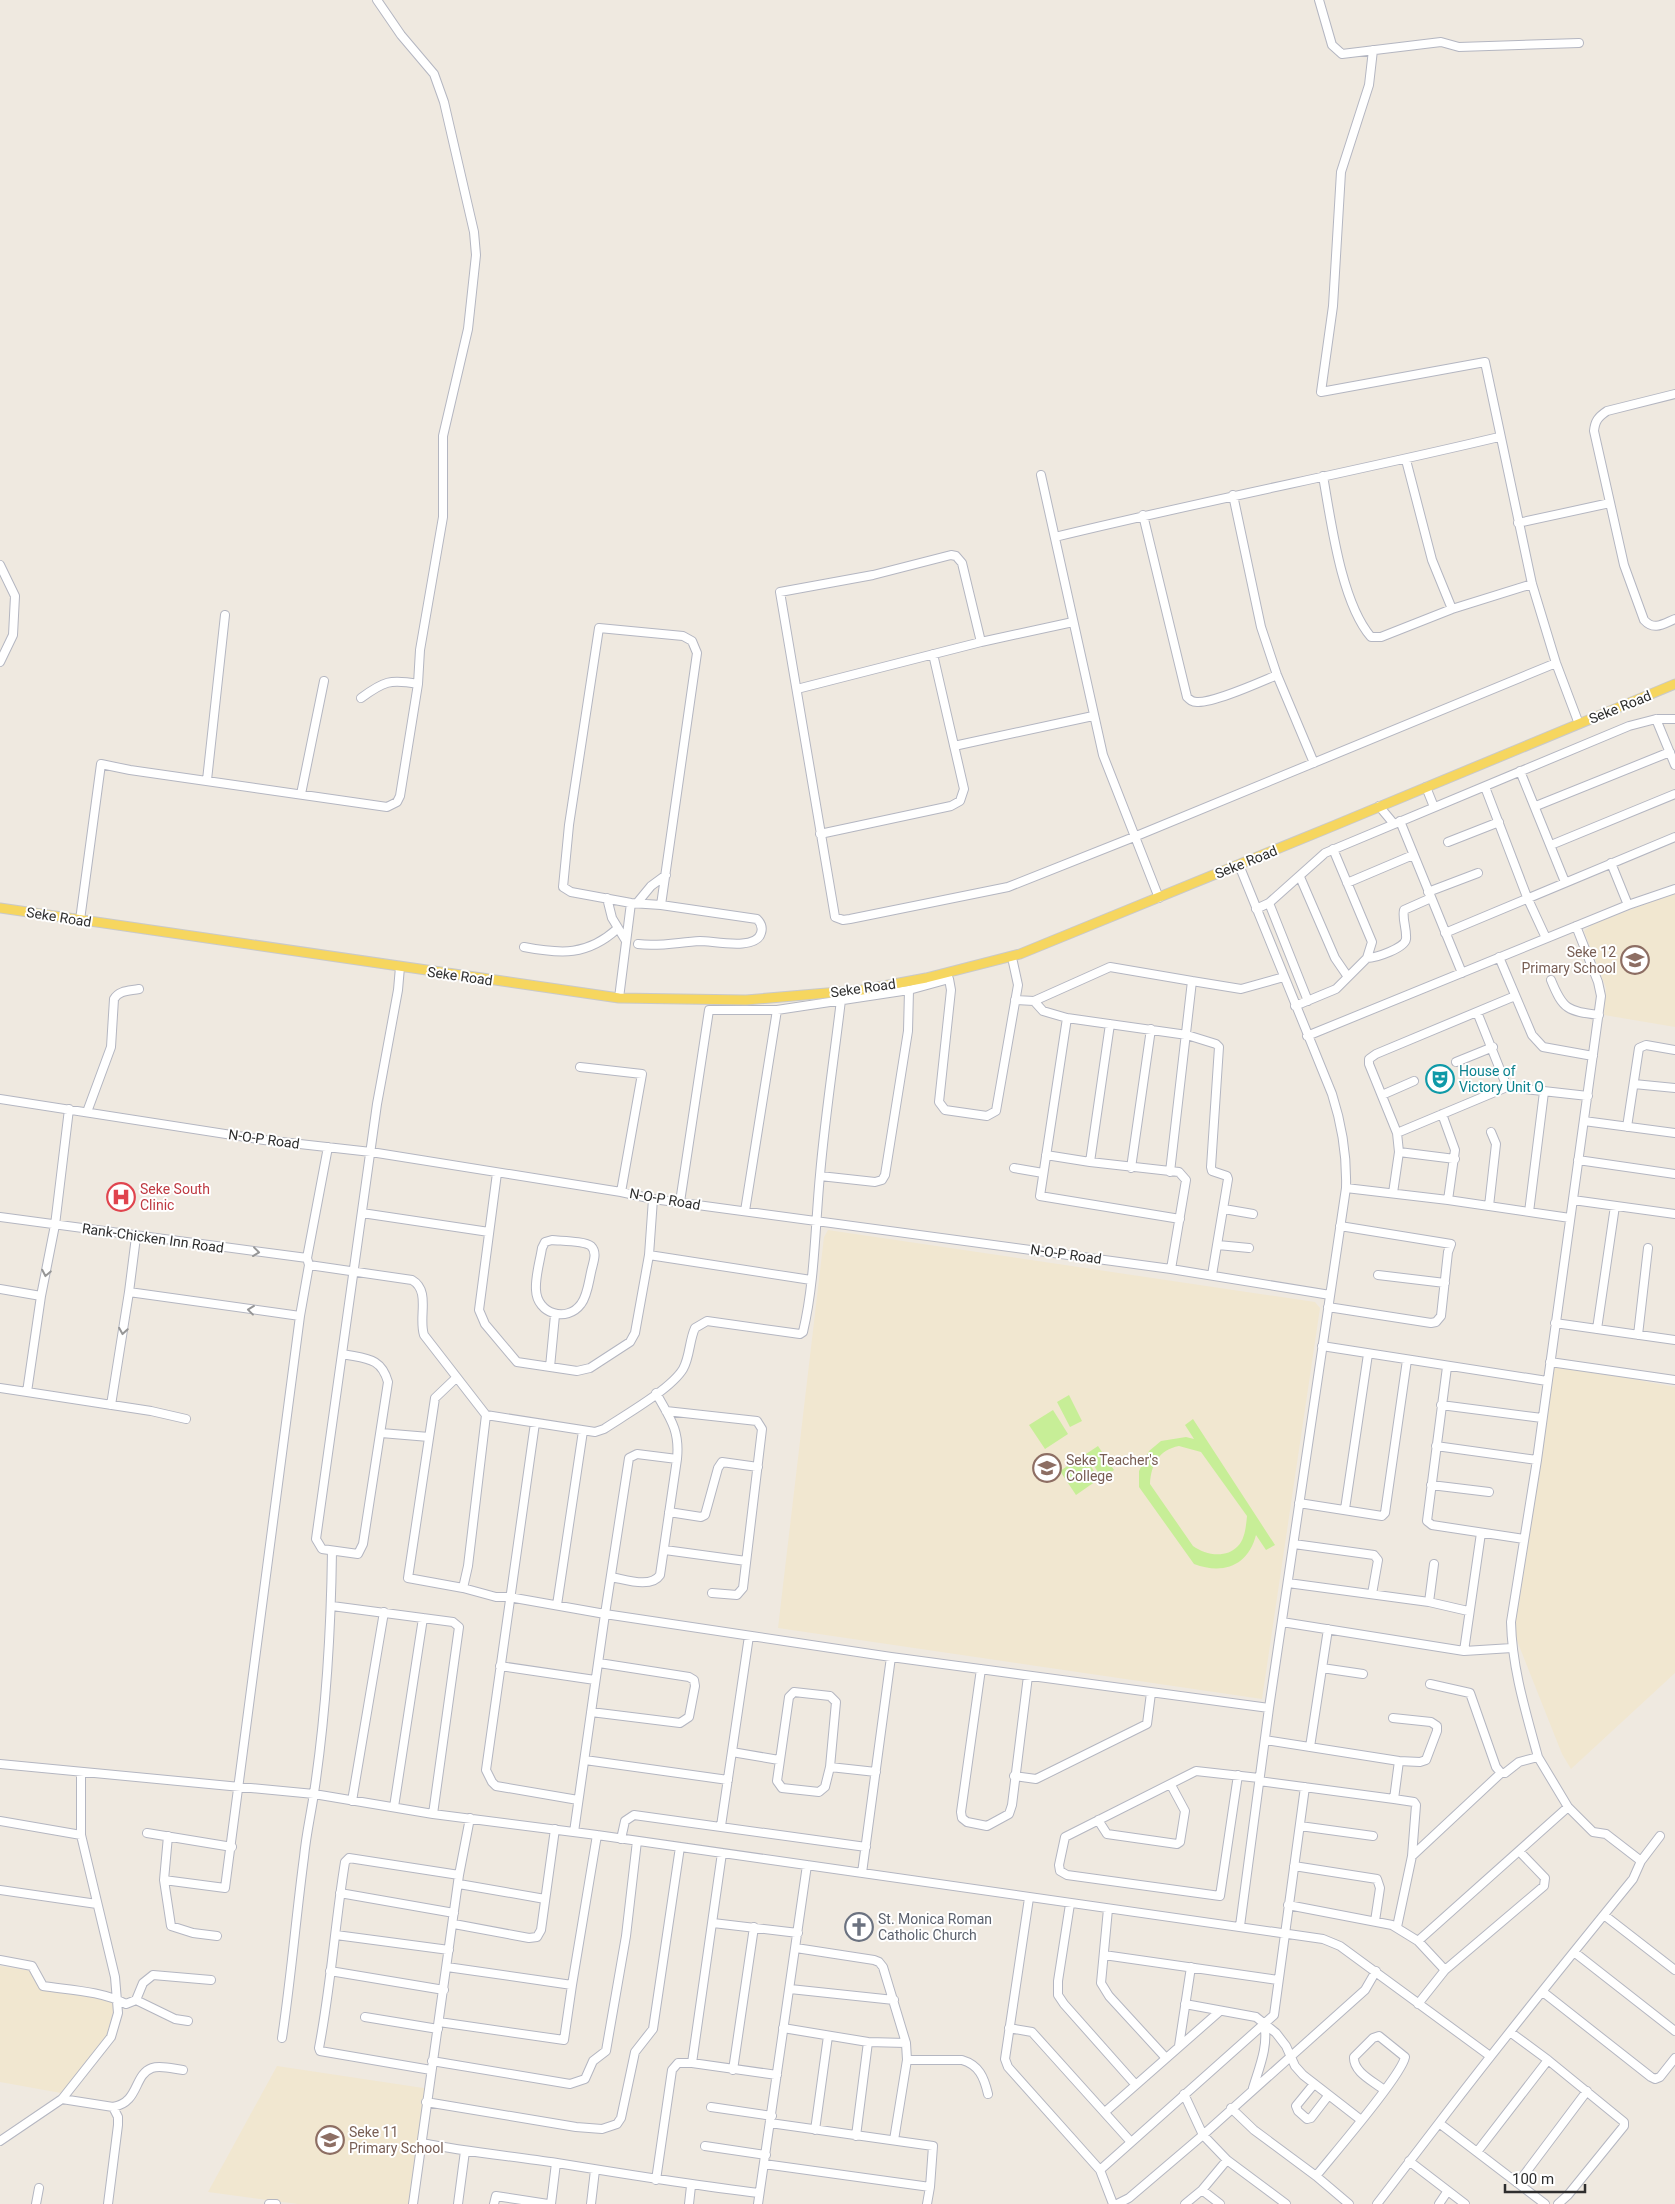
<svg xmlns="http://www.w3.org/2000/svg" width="1675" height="2204" font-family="Roboto,sans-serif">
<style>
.education{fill:#f1e7d0}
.pitch{fill:#c7ee97;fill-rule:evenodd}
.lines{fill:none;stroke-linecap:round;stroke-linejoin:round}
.minor-casing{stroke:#b4b6c1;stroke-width:10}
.major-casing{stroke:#c9c9c9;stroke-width:11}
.minor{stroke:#fff;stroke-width:8}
.major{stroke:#f6d65f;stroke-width:9}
.oneway{stroke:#969696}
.labels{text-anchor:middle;stroke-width:4;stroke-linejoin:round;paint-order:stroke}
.street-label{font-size:14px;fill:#2e2e2e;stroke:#fff}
.education-label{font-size:14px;fill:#785e54;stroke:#fff;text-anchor:start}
.culture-label{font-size:14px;fill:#0d838f;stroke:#fff;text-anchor:start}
.health-label{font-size:14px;fill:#be3a42;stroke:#fff;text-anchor:start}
.worship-label{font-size:14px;fill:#5b616d;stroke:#fff;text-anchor:start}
</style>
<rect width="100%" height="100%" fill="#efe9e0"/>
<path class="education" d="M 1675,893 L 1675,1027 L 1604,1015 L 1606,988 L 1584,931 L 1593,924 Z
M 828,1230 L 1315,1302 L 1320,1308 L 1262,1699 L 778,1628 L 824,1237 Z
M 1548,1363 L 1675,1387 L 1675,1673 L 1571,1769 L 1562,1754 L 1512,1628 Z
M 0,1966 L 32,1971 L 41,1988 L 116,2001 L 106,2038 L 61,2093 L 0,2082 Z
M 277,2066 L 430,2089 L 414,2204 L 298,2204 L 208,2192 Z"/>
<path class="pitch" d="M 1069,1395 L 1082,1421 L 1070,1427 L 1057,1402 Z
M 1053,1410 L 1068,1434 L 1045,1449 L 1029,1425 Z
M 1193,1419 L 1275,1545 L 1266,1550 L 1256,1535 C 1248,1566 1223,1575 1194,1564 L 1139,1487 L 1139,1471 L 1149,1451 L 1161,1441 L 1186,1437 L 1194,1439 L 1185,1425 ZM 1179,1446 L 1201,1452 L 1247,1516 C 1246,1526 1245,1539 1238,1546 C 1226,1559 1205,1555 1193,1546 L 1150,1484 C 1151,1464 1159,1450 1179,1446 Z
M 1098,1446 L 1114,1470 L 1102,1478 L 1086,1454 Z
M 1084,1455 L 1099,1479 L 1076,1495 L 1060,1471 Z"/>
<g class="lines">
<defs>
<path id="minor" d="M 1319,0 L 1332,45 L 1342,54 L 1441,42 L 1459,47 L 1579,43
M 1373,50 L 1369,85 L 1341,172 L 1333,306 L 1321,392 L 1485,362 L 1532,584 L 1556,663 L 1579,724
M 1675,394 L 1607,411 C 1598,417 1595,421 1594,431 L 1624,565 L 1644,620 C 1654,631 1663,624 1675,619
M 1406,460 L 1432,560 L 1452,609
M 1041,475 L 1103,755 L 1159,898
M 1323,476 C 1331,521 1341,602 1371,637 L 1381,637 L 1452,609 L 1532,584
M 1233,495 L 1261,627 L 1277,675 L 1314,763
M 1143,515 L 1187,697 C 1190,700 1192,702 1197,702 C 1214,703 1260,682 1277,675
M 1518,523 L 1610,503
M 1055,537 C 1203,501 1352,472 1499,437
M 0,565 L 15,596 L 13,635 L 0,662
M 1073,622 L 981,642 L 962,563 L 956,556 L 951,555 L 873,575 L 780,592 L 835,917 L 843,920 L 850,919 L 1008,887 L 1134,837 L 1556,663
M 797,689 L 981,642
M 361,698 C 384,681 390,679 418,684
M 1656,719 L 1675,765
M 954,746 L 1093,716
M 1520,771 L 1565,882
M 207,780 L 225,615
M 1426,787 L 1434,807
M 1485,787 L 1527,897 L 1546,938
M 301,794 L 324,681
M 1379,806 L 1394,824
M 1536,806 L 1670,752
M 1400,821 L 1462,973
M 820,834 L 951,806 L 960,801 L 964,789 L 933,654
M 1448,842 L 1499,822
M 1551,845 L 1675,794
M 1611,863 L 1628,905
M 1239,865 L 1332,1094 C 1342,1125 1347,1155 1346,1188 L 1269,1708 L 1240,1926
M 1300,877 L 1335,958 L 1348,977
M 1347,883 L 1413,855
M 1428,892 L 1478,873
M 607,898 L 612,918 L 626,941
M 637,903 L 651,886 L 666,875
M 1269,903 L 1308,1001
M 1256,909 L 1269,903 L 1325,853 L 1629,726 L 1656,719 L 1675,719
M 80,920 L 101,764 L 130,770 L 387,807 L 397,802 L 400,796 L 418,684 L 420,650 L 443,517 L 443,436 L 468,329 L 476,255 L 474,232 L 444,102 L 434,74 L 401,35 L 377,0
M 1576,926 L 1598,982 L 1601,996 L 1537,1460 L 1511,1622 C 1512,1668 1526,1713 1538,1757 L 1568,1807 L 1593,1832 L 1606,1834 L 1641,1861
M 1445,933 L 1675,837
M 638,944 C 659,947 679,942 700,941 C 714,941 756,951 761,933 C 763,927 761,923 757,919 L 661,905 L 631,903 L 571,892 L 563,887 L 569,825 L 599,628 L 683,636 L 692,641 L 697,653 L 661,905
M 524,947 C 561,954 587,956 617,929
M 1499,957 L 1532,1035 L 1543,1047 L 1593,1056
M 1367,958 C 1376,958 1405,948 1406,939 C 1407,929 1402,919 1404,910 L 1431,898
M 1551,980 C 1563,1010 1568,1011 1599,1015
M 619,998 L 631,903
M 1015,1000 L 1034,1001 L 1043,1011 L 1067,1018 L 1187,1035 L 1216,1044 L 1219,1047 L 1211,1167 L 1212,1171 L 1227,1176 L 1228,1179 L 1212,1275
M 1034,1001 L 1110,967 L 1192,981
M 1295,1006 L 1336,989 L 1367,958 L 1372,942 L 1333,849
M 1477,1012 L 1507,1087
M 1067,1018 L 1040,1196 L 1180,1219
M 1307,1036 L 1628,905 L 1675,889
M 1456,1062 L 1493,1047
M 580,1067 L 642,1074 L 621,1192
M 1634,1084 L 1675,1088
M 1382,1095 L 1414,1081
M 0,1099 L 264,1140 L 371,1152 L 621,1192 L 653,1199 L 1171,1269 L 1330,1295
M 87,1112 L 111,1047 L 114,999 C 119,990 130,991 139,989
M 1442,1114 L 1455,1150 L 1448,1200
M 1584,1121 L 1675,1133
M 1627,1127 L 1639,1048 L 1646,1045 L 1675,1050
M 1397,1133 L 1507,1087 L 1588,1096
M 1399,1152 L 1455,1159
M 1046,1155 L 1090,1162 L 1179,1172 L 1186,1180 L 1171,1269
M 1578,1160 L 1675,1174
M 1090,1162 L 1110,1024
M 1014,1168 L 1043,1173
M 1131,1168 L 1151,1029
M 1170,1172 L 1192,981 L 1241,989 L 1284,977
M 497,1173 L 479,1310 L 485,1324 L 517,1362 L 577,1371 L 590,1368 L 630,1342 L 635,1333 L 649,1255 L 653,1199
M 820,1176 L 875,1182 L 882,1180 L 885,1175 L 908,1031 L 909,990
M 1346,1188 L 1448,1200 L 1570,1218
M 1393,1193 L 1399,1152 L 1397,1133 L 1369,1064 L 1369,1059 L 1376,1054 L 1515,996
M 1573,1200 L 1675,1214
M 680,1202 L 709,1010 L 777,1010 L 909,990 L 949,979 L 951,990 L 939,1102 L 945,1110 L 987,1116 L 996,1111 L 1018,985 L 1013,962
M 1489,1206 L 1496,1144 L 1491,1132
M 1224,1209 L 1253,1214
M 745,1211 L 777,1010
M 1529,1212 L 1544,1092
M 362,1213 L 489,1232
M 0,1217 L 307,1258
M 552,1240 C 561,1241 585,1241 591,1246 C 597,1252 594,1260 592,1268 C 589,1279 588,1295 581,1304 C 567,1323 537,1314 536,1290 C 535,1277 540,1261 542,1248 L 545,1242 Z
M 1218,1245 L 1249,1248
M 649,1255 L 811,1280
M 309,1265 L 412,1280 C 431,1291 418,1317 424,1335 L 486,1415 L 468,1566 L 463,1588 L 496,1597 L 509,1597 L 605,1614 L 629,1458 L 637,1454 L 677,1459 C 680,1430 670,1418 656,1393
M 1378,1275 L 1445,1283
M 0,1289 L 41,1296
M 129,1292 L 136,1237
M 1328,1307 L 1431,1323 L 1436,1322 L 1441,1316 L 1448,1252 L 1451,1244 L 1340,1226
M 1555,1323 L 1675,1340
M 1597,1329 L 1615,1206
M 1638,1335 L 1648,1248
M 1322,1346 L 1547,1381
M 343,1354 C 366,1359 381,1357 388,1382 L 363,1544 L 358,1554 L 322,1549 L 316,1539 L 377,1104 L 398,990 L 400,967
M 1550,1362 L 1675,1380
M 550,1367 L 555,1315
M 1447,1367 L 1427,1521 L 1432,1525 L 1524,1539
M 456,1378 L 435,1398 L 408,1578 L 463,1588
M 0,1388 L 27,1392 L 41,1296 L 55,1225 L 69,1109
M 27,1392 L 151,1411 L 186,1419
M 111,1405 L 129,1292 L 300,1316
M 1441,1405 L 1542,1418
M 666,1411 L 757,1421 L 762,1429 L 743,1588 L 737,1595 L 712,1593
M 486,1415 L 595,1432 L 604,1429 C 625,1415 671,1389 683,1369 C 690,1357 689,1341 695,1328 L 707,1321 L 800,1334 L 803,1332 C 815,1281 815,1227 820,1175 C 825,1117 834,1059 841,1000
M 535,1423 L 486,1770 L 492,1782 L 496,1786 L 578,1800
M 381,1433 L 429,1437
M 1436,1446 L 1537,1460
M 1431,1485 L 1489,1492
M 1299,1503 L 1382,1516 L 1385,1513 L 1407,1360
M 1345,1509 L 1368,1354
M 669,1512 L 701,1517 L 705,1515 L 718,1468 L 722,1462 L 758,1467
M 1294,1544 L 1374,1555 L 1378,1560 L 1372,1594
M 665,1550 L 746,1561
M 611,1577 C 624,1579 651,1589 660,1575 L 677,1459
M 1288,1583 L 1429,1602 L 1468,1611
M 1429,1602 L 1434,1564
M 557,1605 L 583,1431
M 332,1606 L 453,1622 L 459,1627 L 433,1814
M 1282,1622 L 1464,1651 L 1481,1533
M 1464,1651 L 1512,1648
M 500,1666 L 595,1680
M 1322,1668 L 1363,1674
M 981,1669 L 961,1812 L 962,1818 L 967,1822 L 987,1826 L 1009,1814 L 1012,1805 L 1028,1676
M 1430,1684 L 1470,1693 L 1496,1767 L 1501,1773 L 1505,1773 L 1519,1762 L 1538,1757
M 794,1692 L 830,1696 L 836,1702 L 830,1767 L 825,1787 L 819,1792 L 782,1788 L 777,1781 L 789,1697 Z
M 591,1712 L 680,1723 L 689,1717 L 695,1686 L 694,1680 L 689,1677 L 599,1663
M 1265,1740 L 1399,1761 L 1420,1762 L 1426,1760 L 1437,1731 L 1437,1726 L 1431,1722 L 1393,1718
M 1310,1747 L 1328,1629
M 732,1752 L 779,1760
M 585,1760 L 728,1780
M 0,1764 L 314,1794 L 433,1814 L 597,1835 L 1323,1939 L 1340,1946 L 1490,2056
M 830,1767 L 876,1772
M 1238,1775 L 1220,1896 L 1067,1875 L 1060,1871 L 1059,1865 L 1065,1837 L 1196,1771 L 1259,1778
M 1014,1776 L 1036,1779 L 1147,1724 L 1151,1693
M 1259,1781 L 1394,1799 L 1399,1761
M 1394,1799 L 1414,1802 L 1416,1805 L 1412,1856
M 352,1801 L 384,1612
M 394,1807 L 423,1618
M 1098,1820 L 1107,1834 L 1177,1844 L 1180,1842 L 1185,1811 L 1171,1785
M 0,1821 L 81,1835
M 721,1826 L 749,1636
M 1300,1826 L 1373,1836
M 574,1832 L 605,1614 L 891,1657 L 1269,1708
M 147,1833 L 232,1847
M 168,1836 L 164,1880 L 171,1926 L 193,1933 L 217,1936
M 621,1839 L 625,1821 L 634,1815 L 866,1847
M 1294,1866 L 1377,1879 L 1380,1888 L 1375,1921
M 862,1873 L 891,1657
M 164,1880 L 225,1888 L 300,1316 L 309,1265 L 307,1258 L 328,1147
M 459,1884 L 545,1899
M 0,1890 L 97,1904
M 340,1893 L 454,1913
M 1029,1898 L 1005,2059 L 1008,2067 L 1100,2170 L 1113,2204
M 1070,1904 L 1058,1981 L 1058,1995 L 1064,2004 L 1135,2084
M 1288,1905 L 1392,1925 L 1418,1941
M 1108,1909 L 1101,1983 L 1109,1996 L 1165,2057
M 1604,1915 L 1675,1970
M 713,1923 L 798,1933
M 454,1924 L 529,1938 L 537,1937 L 541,1930 L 555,1829
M 1397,1927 L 1412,1856 L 1501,1773
M 336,1935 L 449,1950
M 796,1948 L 874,1960 L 879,1962 L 883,1967 L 906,2043 L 907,2060 L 894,2140
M 1574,1952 L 1675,2031
M 1104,1955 L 1278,1980
M 0,1960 L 32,1966 L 43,1986 C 69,1990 102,1991 126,2004 L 136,2000 L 175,2019 L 188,2021
M 447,1967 L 572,1985
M 1445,1970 L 1418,1941 L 1568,1807
M 330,1971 L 444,1990
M 790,1989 L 894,2000
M 1543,1992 L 1651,2077 L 1655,2079 L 1660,2077 L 1675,2058
M 136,2000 L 143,1983 L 153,1975 L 211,1980
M 1185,2004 L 1256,2017 L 1276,2033 L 1286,2046 L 1295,2066 L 1303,2075 L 1361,2120
M 1418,2004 L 1445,1970 L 1544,1886 L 1545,1878 L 1520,1852
M 365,2017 L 438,2029
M 439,2022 L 564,2040 L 572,1985 L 597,1835
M 783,2028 L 868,2042 L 906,2043
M 1009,2028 L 1032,2032 L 1131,2142
M 282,2038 C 291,1978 296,1917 304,1857 C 306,1835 311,1814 314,1793 C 326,1713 331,1632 332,1551
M 1179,2046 L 1191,1967
M 907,2060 L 962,2060 C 979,2065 984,2077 988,2094
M 1548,2060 L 1624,2122 L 1624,2126 L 1568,2195 L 1558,2204
M 432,2061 L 570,2084 L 585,2079 L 593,2061 L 606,2051 L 626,1936 L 637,1841
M 692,2063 L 722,1853
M 431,2070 L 320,2051 L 319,2048 C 331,1986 335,1923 345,1862 L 349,1858 L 459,1875
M 733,2070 L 754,1927
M 1314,2084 L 1296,2106 L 1298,2111 L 1307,2119 L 1311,2118 L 1328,2096
M 1253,2088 C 1259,2068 1269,2045 1264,2024
M 1184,2094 L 1203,2135 L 1227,2160 L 1286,2204
M 62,2099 L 113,2107 C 140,2102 133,2075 152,2068 C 161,2065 174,2069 183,2070
M 426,2102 L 576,2127 L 602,2129 L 617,2124 L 621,2118 L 635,2052 L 653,2029 L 680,1847
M 711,2107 L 772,2116
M 1231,2108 L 1254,2130 L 1316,2176 C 1332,2156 1402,2075 1405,2057 L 1379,2036 L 1373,2038 L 1354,2057 C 1353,2072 1373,2081 1384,2090
M 1105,2112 L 1220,2011
M 815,2130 L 828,2036
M 856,2136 L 868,2042
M 0,2141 L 62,2099 L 111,2037 L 118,2013 L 115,1977 L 81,1835 L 81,1773
M 422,2143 C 466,2152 511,2156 557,2163 C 624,2174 691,2185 759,2193
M 705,2146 L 766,2155
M 1477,2152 L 1548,2060 L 1510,2032
M 1409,2161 L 1465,2204
M 764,2164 L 930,2187 L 933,2146 L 770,2123
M 1100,2170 L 1274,2015 L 1305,1787
M 1316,2176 L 1349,2204
M 656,2180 L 672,2070 L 678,2063 L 692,2063 L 777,2075
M 1518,2183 L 1587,2091
M 1202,2190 L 1220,2204
M 36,2204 L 39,2188
M 108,2204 L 118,2125 L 118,2117 L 113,2107
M 269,2204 L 276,2204
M 413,2204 L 459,1875 L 470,1818
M 458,2204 L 465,2151
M 494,2204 L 496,2196 L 548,2204
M 551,2204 L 556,2163
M 591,2204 L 595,2170
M 689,2204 L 691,2186
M 758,2204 L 807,1865
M 927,2204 L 930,2187
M 1117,2204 L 1129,2198 L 1203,2135 L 1365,1990 L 1376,1971
M 1185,2204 L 1202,2190 L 1227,2160
M 1377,2204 L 1439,2123
M 1439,2204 L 1447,2192
M 1545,2204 L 1439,2123 C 1502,2040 1567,1960 1633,1879 L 1641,1861 L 1660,1836"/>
<path id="major" d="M 0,908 L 619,998 L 746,1000 L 862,990 L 926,978 L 1020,954 L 1333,826 L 1675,684"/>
</defs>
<use href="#minor" class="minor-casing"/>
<use href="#major" class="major-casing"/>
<use href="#minor" class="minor"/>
<use href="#major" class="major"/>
</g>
<defs><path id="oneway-chevron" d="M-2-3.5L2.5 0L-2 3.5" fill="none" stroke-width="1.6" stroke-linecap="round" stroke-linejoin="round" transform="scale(1.25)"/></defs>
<g class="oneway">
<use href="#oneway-chevron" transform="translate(256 1252) rotate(7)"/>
<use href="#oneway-chevron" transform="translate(46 1273) rotate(101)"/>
<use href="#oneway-chevron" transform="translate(251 1310) rotate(-173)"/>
<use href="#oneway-chevron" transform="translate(123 1331) rotate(99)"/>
</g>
<defs>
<symbol id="school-ring" viewBox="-11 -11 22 22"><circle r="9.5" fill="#fff" stroke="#8d6e63" stroke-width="1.5"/><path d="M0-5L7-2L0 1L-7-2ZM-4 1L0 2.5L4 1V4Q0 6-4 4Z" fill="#8d6e63"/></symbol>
<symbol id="theatre-ring" viewBox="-11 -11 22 22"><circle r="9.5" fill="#fff" stroke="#0f9aa8" stroke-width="1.5"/><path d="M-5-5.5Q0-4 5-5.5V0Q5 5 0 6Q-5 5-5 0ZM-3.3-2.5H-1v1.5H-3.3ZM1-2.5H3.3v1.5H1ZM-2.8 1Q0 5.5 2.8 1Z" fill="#0f9aa8"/></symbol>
<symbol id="hospital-ring" viewBox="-11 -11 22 22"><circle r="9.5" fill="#fff" stroke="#e0444e" stroke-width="1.5"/><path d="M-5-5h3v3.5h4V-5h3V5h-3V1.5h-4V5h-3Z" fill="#e0444e"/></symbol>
<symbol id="university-ring" viewBox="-11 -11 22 22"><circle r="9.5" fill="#fff" stroke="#8d6e63" stroke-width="1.5"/><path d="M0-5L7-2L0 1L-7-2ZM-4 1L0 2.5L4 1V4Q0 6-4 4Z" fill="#8d6e63"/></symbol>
<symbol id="church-ring" viewBox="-11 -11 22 22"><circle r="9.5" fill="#fff" stroke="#6b7280" stroke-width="1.5"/><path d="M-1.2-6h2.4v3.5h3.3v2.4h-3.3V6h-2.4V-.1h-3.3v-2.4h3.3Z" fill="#6b7280"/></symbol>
</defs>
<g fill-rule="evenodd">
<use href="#school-ring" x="1619" y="944" width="32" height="32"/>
<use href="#theatre-ring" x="1424" y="1063" width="32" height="32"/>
<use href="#hospital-ring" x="105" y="1181" width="32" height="32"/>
<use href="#university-ring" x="1031" y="1452" width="32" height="32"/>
<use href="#church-ring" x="843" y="1911" width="32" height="32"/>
<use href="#school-ring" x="314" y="2124" width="32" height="32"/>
</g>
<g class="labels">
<g class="street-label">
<text transform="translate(1620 707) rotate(-22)" y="5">Seke Road</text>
<text transform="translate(1246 862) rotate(-22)" y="5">Seke Road</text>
<text transform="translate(59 917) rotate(9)" y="5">Seke Road</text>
<text transform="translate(460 976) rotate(8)" y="5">Seke Road</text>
<text transform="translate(863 988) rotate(-8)" y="5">Seke Road</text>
<text transform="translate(264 1139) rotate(8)" y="5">N-O-P Road</text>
<text transform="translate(665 1199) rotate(10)" y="5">N-O-P Road</text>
<text transform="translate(153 1238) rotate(8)" y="5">Rank-Chicken Inn Road</text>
<text transform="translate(1066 1254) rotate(8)" y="5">N-O-P Road</text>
</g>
<g class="education-label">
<text x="1616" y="957" text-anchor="end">Seke 12<tspan x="1616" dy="16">Primary School</tspan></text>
<text x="1066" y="1465">Seke Teacher's<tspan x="1066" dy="16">College</tspan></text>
<text x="349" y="2137">Seke 11<tspan x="349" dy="16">Primary School</tspan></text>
</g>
<g class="culture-label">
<text x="1459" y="1076">House of<tspan x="1459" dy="16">Victory Unit O</tspan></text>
</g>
<g class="health-label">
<text x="140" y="1194">Seke South<tspan x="140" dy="16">Clinic</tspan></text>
</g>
<g class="worship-label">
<text x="878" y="1924">St. Monica Roman<tspan x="878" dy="16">Catholic Church</tspan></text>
</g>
</g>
<path d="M1505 2184v8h80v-8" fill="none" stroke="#2e2e2e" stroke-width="2.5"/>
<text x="1512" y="2184" font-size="15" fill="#2e2e2e" stroke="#ffffff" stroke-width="4" paint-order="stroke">100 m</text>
</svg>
